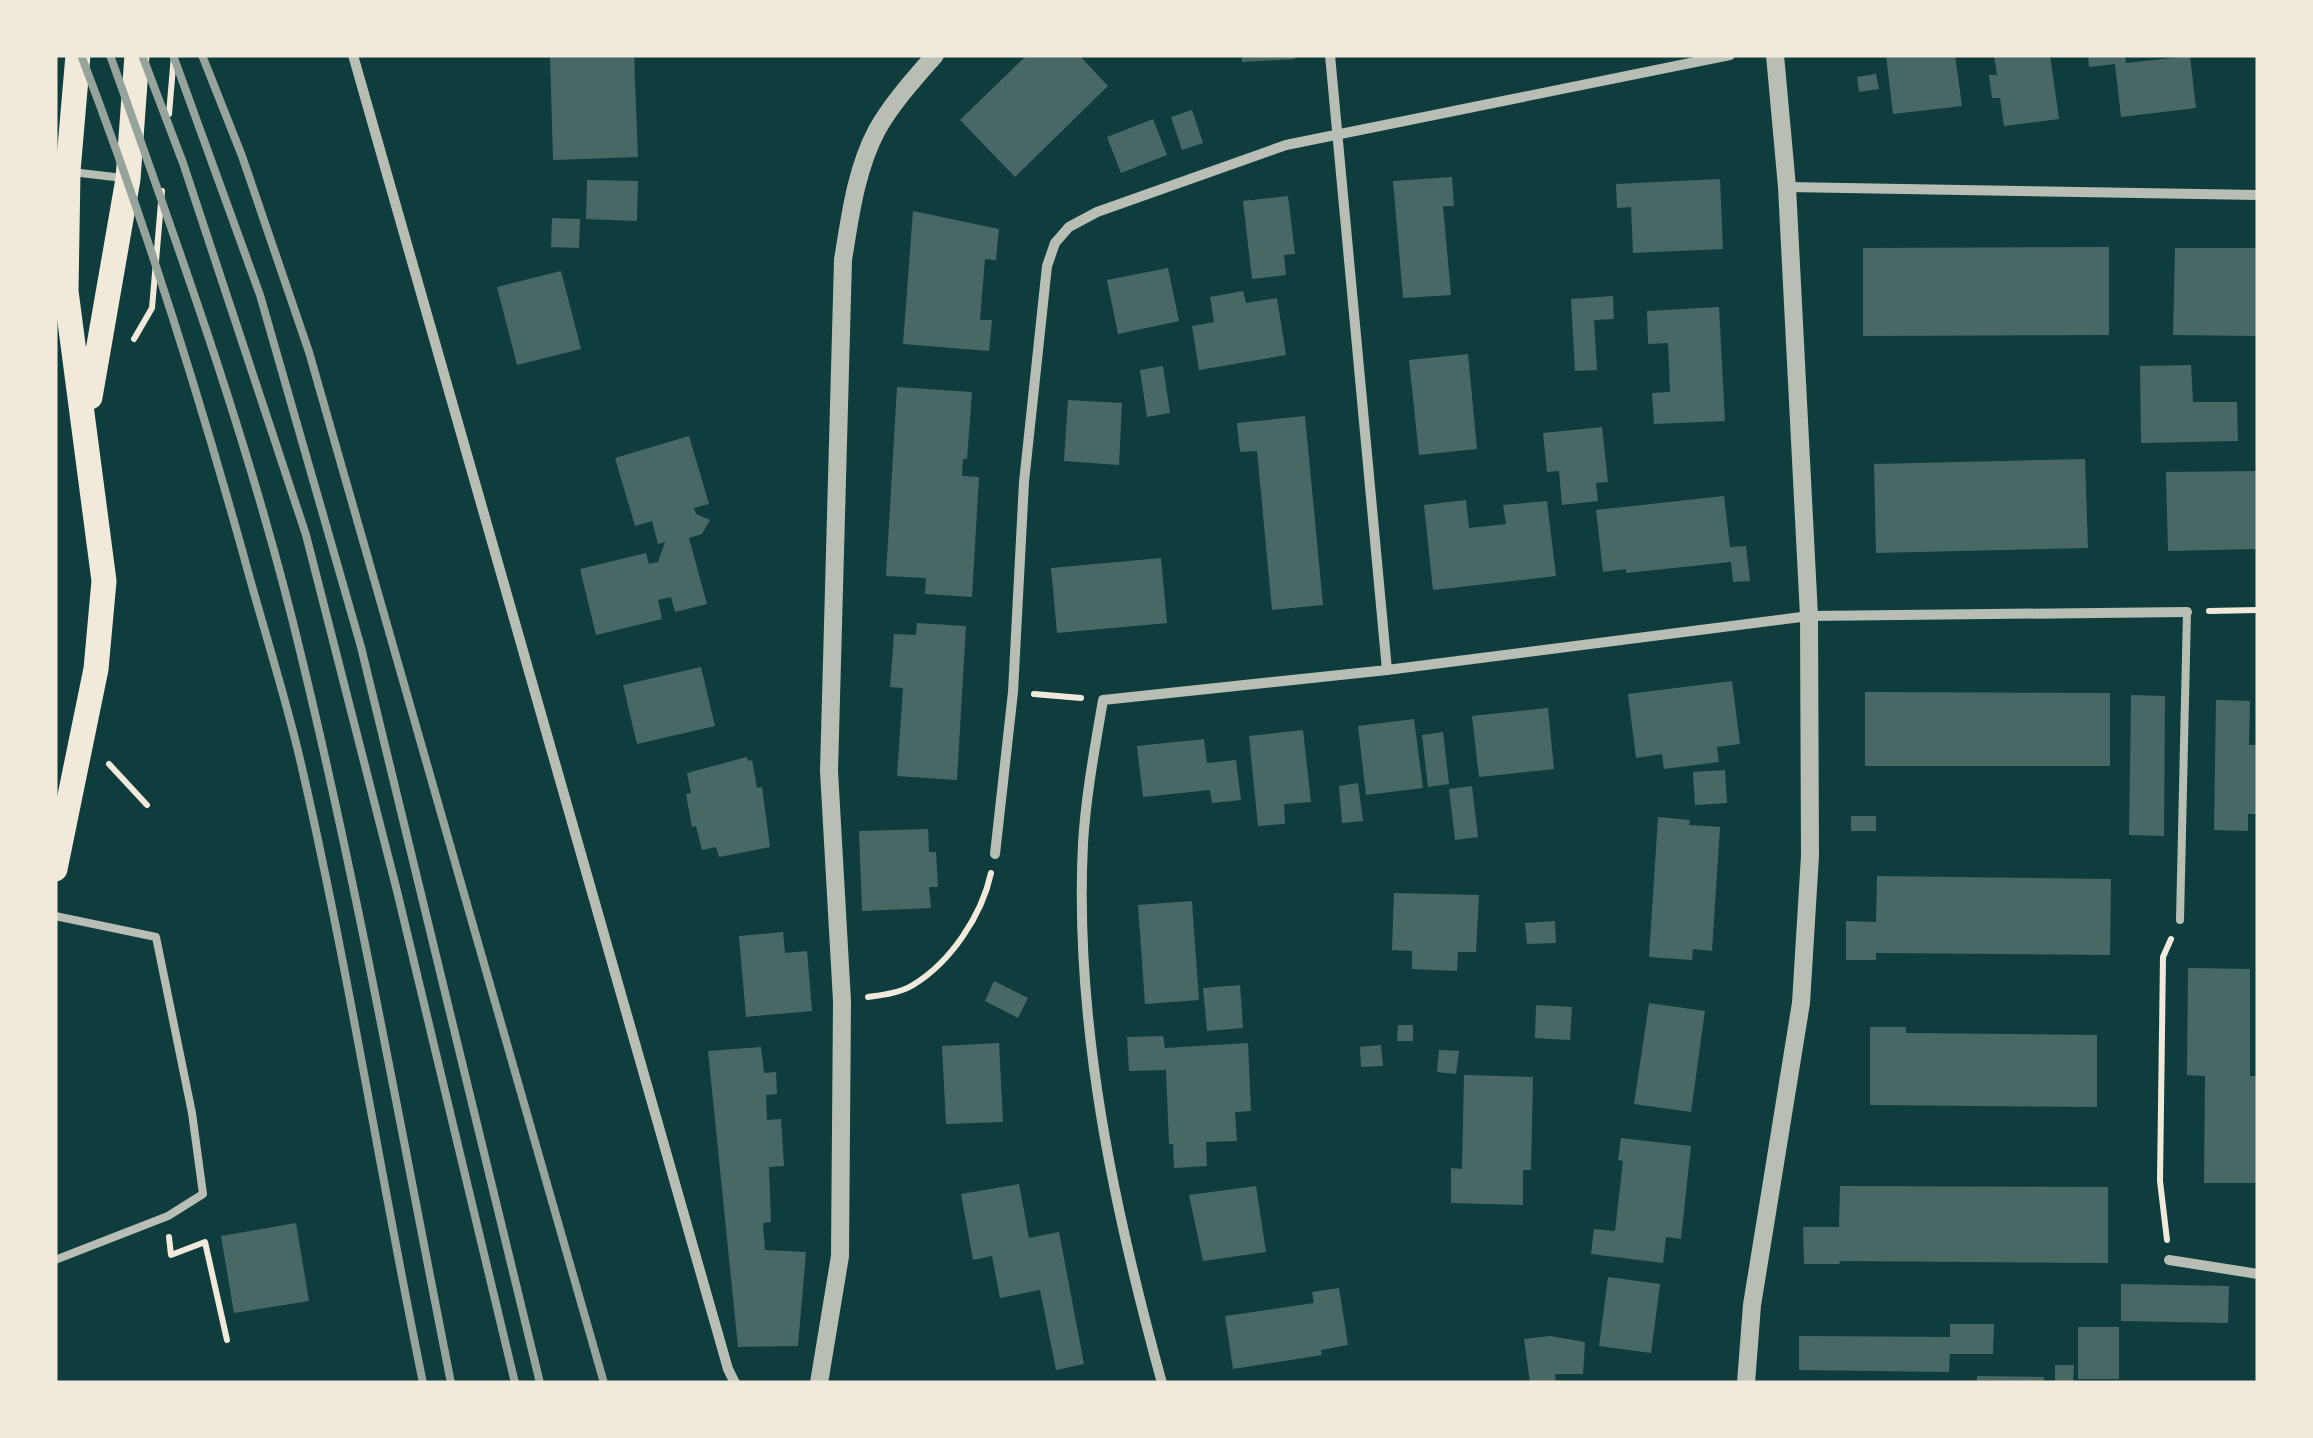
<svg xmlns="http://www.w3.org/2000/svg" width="2313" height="1438" font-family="Figtree,sans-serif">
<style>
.building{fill:#486865}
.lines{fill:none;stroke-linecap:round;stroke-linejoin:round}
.path{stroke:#f1e9da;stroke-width:6}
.service{stroke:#b8beb3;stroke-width:8}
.minor{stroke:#b8beb3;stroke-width:10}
.tertiary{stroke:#b8beb3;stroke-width:18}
.primary{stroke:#f1e9da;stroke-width:25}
.rail{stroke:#97a49c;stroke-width:8}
</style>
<rect width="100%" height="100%" fill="#0f3d3e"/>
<path class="building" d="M 550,55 L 634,55 L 638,157 L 553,160 Z
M 1027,55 L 1079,55 L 1108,86 L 1015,177 L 960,120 Z
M 1242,55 L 1295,55 L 1295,59 L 1242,62 Z
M 1886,55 L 1955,55 L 1962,106 L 1893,114 Z
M 1994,55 L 2050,55 L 2059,119 L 2004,126 L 2000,98 L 1992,98 L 1989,75 L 1997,75 Z
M 2088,55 L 2125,55 L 2126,63 L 2190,56 L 2196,108 L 2121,117 L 2115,64 L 2089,67 Z
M 1876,74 L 1879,89 L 1859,92 L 1857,77 Z
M 1192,110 L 1203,143 L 1182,150 L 1171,117 Z
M 1153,119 L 1167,155 L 1121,173 L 1107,137 Z
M 1452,177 L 1454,206 L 1443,206 L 1451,295 L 1403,298 L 1393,181 Z
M 1720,179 L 1723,249 L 1633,253 L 1631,207 L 1617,208 L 1616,184 Z
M 587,180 L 638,181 L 637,221 L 586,219 Z
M 1288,196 L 1295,254 L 1284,255 L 1286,275 L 1252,279 L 1243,201 Z
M 913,211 L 999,229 L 996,260 L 985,259 L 980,320 L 992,320 L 989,351 L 903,344 Z
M 552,218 L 580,219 L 579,248 L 551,247 Z
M 2109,247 L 2109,335 L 1863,336 L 1863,248 Z
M 2175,248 L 2258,248 L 2258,336 L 2173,335 Z
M 1168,268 L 1179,321 L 1118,334 L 1107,280 Z
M 561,271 L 581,349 L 517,365 L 497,287 Z
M 1243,291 L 1246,303 L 1277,298 L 1286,355 L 1199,370 L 1192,326 L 1214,322 L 1210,297 Z
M 1613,296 L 1614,319 L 1594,320 L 1597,370 L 1575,371 L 1571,299 Z
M 1719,307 L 1725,421 L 1654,424 L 1652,393 L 1670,392 L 1668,343 L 1648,344 L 1647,311 Z
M 1468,354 L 1477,449 L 1419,455 L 1409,360 Z
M 2191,365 L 2193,402 L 2237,402 L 2238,441 L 2141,443 L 2140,366 Z
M 1163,366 L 1170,413 L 1147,417 L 1140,370 Z
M 897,387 L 972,392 L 967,459 L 963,459 L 962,476 L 979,477 L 972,597 L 925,594 L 926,578 L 886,576 Z
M 1068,400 L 1122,403 L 1119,465 L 1064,461 Z
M 1305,416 L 1323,605 L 1272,610 L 1257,451 L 1240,452 L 1237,423 Z
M 1602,427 L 1608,482 L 1596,483 L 1598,501 L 1562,505 L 1559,471 L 1547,472 L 1543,433 Z
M 689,436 L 709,504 L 694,508 L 696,514 L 710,520 L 702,534 L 689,538 L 707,604 L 675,612 L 671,597 L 658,600 L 662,619 L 596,635 L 580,569 L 646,553 L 649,564 L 658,562 L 665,542 L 658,544 L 652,521 L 635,526 L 615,458 Z
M 2085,459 L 2088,548 L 1876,553 L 1874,464 Z
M 2258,471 L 2258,549 L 2168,551 L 2166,472 Z
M 1724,496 L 1730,547 L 1746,546 L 1750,581 L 1733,582 L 1731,562 L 1626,573 L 1626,569 L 1603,572 L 1596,510 Z
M 1466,500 L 1469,528 L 1506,524 L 1503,505 L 1547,501 L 1556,576 L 1433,590 L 1424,505 Z
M 1161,558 L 1167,623 L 1057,633 L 1051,568 Z
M 917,623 L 966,626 L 957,780 L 897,776 L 903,688 L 890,687 L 894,634 L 916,635 Z
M 701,667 L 715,726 L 637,744 L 623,685 Z
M 1732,681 L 1740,744 L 1717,747 L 1719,762 L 1664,769 L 1662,754 L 1636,758 L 1628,694 Z
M 1865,692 L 2110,693 L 2110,766 L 1865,766 Z
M 2131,695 L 2165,696 L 2164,836 L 2129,835 Z
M 2216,700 L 2250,701 L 2249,745 L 2258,745 L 2258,814 L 2248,814 L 2248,831 L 2214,830 Z
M 1548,708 L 1554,769 L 1479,777 L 1472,716 Z
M 1414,719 L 1423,788 L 1366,795 L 1358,726 Z
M 1303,730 L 1311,802 L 1284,804 L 1285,824 L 1258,826 L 1249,736 Z
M 1443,732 L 1449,784 L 1428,787 L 1422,735 Z
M 1204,739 L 1207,763 L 1236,760 L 1241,800 L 1212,803 L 1210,790 L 1143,797 L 1137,746 Z
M 747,757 L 748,761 L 752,760 L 757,788 L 762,787 L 770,847 L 719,857 L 716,847 L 702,850 L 696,826 L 692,827 L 686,794 L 691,793 L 687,773 Z
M 1725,770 L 1727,803 L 1695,805 L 1693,772 Z
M 1358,783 L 1363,821 L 1342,823 L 1339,786 Z
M 1472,786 L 1478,837 L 1455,840 L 1449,789 Z
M 1851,816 L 1876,816 L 1876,831 L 1851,831 Z
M 1658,817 L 1690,820 L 1689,825 L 1720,827 L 1712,951 L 1693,949 L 1692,960 L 1649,957 Z
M 928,829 L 929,852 L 936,852 L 938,887 L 929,887 L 931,908 L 862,911 L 859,831 Z
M 1877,876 L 2111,879 L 2110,955 L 1876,953 L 1876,960 L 1846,960 L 1846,921 L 1876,922 Z
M 1394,893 L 1479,895 L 1476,952 L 1458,952 L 1457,971 L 1412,969 L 1412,951 L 1392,950 Z
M 1192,901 L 1199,1000 L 1145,1004 L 1138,905 Z
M 1555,921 L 1556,943 L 1527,944 L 1525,923 Z
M 783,932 L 785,953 L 807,951 L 812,1011 L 746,1017 L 739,936 Z
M 2188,968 L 2250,969 L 2250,1076 L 2258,1076 L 2258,1183 L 2204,1183 L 2205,1076 L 2187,1075 Z
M 994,981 L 1028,998 L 1018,1018 L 985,1001 Z
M 1240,985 L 1243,1028 L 1207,1031 L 1203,988 Z
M 1649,1003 L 1705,1011 L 1691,1112 L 1634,1104 Z
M 1536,1005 L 1572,1007 L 1570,1040 L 1535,1038 Z
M 1398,1025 L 1413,1025 L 1413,1041 L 1397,1041 Z
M 1870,1027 L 1906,1027 L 1906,1033 L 2097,1035 L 2097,1107 L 1870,1105 Z
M 1163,1036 L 1165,1048 L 1248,1043 L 1251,1111 L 1235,1112 L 1237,1141 L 1206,1142 L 1207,1166 L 1174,1168 L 1173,1144 L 1169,1144 L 1166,1070 L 1129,1071 L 1127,1037 Z
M 999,1043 L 1003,1122 L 946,1124 L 942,1046 Z
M 1381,1045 L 1383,1066 L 1361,1067 L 1360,1047 Z
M 761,1047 L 764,1073 L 776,1072 L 777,1094 L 766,1095 L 767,1120 L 781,1119 L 784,1166 L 769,1167 L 771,1222 L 763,1223 L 765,1250 L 806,1252 L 798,1346 L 738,1347 L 708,1051 Z
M 1439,1050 L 1459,1051 L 1456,1074 L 1437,1072 Z
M 1464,1075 L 1533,1077 L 1531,1170 L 1523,1170 L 1523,1205 L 1451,1203 L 1451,1168 L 1462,1169 Z
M 1621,1138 L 1691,1146 L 1681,1239 L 1666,1237 L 1663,1263 L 1591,1254 L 1594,1229 L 1615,1231 L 1623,1161 L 1618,1160 Z
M 1019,1184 L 1029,1238 L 1059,1232 L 1084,1364 L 1056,1370 L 1040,1290 L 1000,1298 L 992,1256 L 973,1260 L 961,1194 Z
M 1256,1186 L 1266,1252 L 1203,1261 L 1189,1195 Z
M 1840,1186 L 2108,1187 L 2108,1263 L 1839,1261 L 1840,1264 L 1804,1264 L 1803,1227 L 1839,1227 Z
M 296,1223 L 309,1301 L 234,1313 L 221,1236 Z
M 1608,1277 L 1660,1284 L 1651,1353 L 1599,1346 Z
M 2121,1284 L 2229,1286 L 2228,1323 L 2121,1321 Z
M 1339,1288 L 1348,1345 L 1321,1350 L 1322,1355 L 1233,1369 L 1225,1316 L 1314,1303 L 1312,1292 Z
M 1950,1324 L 1994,1324 L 1993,1354 L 1950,1354 L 1949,1372 L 1799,1370 L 1799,1336 L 1950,1337 Z
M 2078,1327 L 2119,1327 L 2119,1379 L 2078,1379 Z
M 1550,1336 L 1585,1342 L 1583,1374 L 1555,1374 L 1556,1383 L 1530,1383 L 1524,1339 Z
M 2055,1365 L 2074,1365 L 2073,1383 L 2055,1383 Z
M 1977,1376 L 2044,1377 L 2044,1383 L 1977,1383 Z"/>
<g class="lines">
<path class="path" d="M 169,114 L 174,55
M 134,339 L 152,308 L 162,191
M 2209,611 L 2258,610
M 1034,694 L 1081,698
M 109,764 L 147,805
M 868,997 C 882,995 900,993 913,985 C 951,962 982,915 991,873
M 169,1237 L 171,1255 L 205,1242 L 227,1340
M 2167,1240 L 2160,1181 L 2163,957 L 2171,939"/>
<path class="service" d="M 72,172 L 123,178
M 55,916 L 156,937 L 192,1113 L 203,1194 L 168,1216 L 55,1260
M 2180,920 L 2187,612"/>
<path class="minor" d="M 353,55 L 728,1369 L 735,1383
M 1330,55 L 1387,670
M 1787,187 L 2258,195
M 995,854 L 1013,692 L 1024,482 L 1047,266 L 1055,243 L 1069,227 L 1097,212 L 1286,145 L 1730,55
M 2169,1260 L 2258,1274
M 1162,1383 C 1114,1209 1074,1024 1083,843 C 1086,795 1095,747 1103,700 L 1387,670 L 1809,616 L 2187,612"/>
<path class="tertiary" d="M 819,1383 L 840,1256 L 842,1001 L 829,771 L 843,260 C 850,217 856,169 877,130 C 892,103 915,78 935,55
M 1746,1383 L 1752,1305 L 1801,1003 L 1810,856 L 1809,616 L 1787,187 L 1775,55"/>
<path class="primary" d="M 90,397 L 128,179 L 137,55
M 55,869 L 96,669 L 104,581 L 66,291 L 68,171 L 78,55"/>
<path class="rail" d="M 81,55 C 144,219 197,388 244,557 C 263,628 286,697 302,768 C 349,972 381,1179 423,1383
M 110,55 C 181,254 253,453 302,659 C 360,898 403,1141 451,1383
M 142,55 L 183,163 L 306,535 L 397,891 L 515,1383
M 173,55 L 260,295 L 361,647 L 540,1383
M 202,55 L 242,156 L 309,352 L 604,1383"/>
</g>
<rect width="2313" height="1438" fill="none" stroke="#f1e9da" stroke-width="115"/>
</svg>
